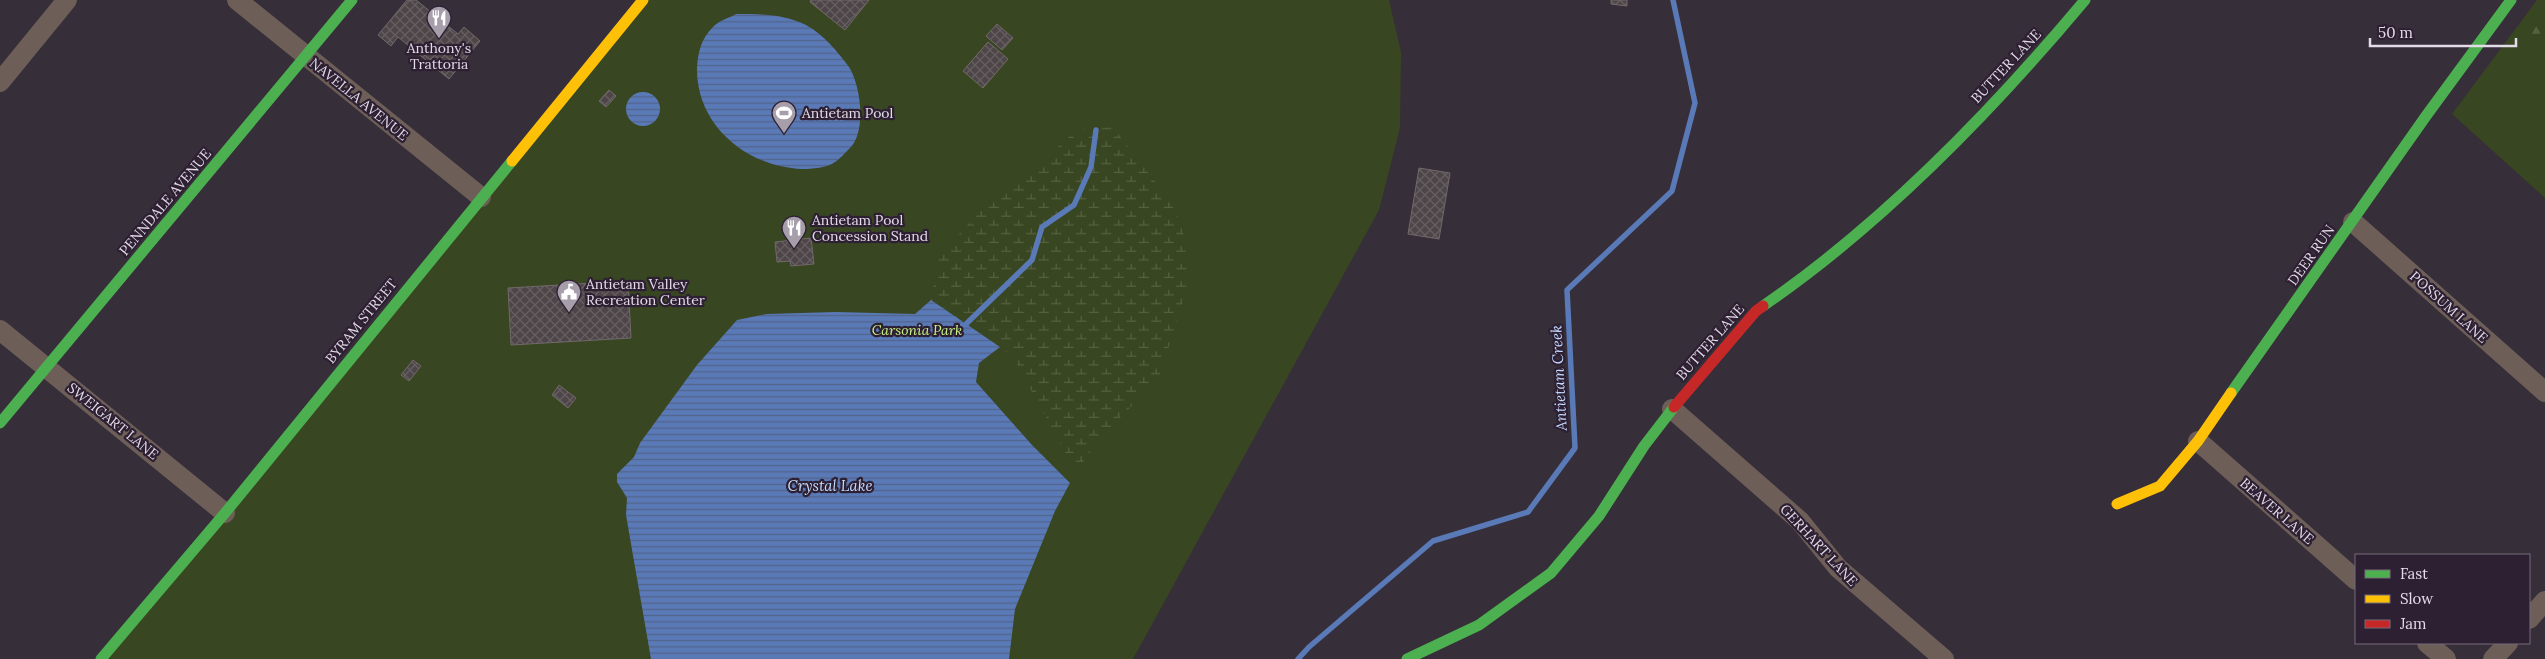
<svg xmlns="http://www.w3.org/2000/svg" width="2545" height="659" font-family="Lora,serif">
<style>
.green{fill:#394622}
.forest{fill:url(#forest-firs)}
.wetland{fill:url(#wetland-marsh)}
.water{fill:url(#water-rules)}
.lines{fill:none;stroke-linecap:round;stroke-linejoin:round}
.stream{stroke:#5979b7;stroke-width:5.5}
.building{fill:url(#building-cross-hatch);stroke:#71696a}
.street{stroke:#6d5e58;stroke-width:20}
.fast{stroke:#4caf50;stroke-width:11}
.slow{stroke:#ffc107;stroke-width:11}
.jam{stroke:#c62828;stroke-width:11}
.labels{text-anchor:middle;stroke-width:4.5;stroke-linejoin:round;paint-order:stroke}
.poi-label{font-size:14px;fill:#e4dbe8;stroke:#2d2033;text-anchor:start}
.street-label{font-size:14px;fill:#e4dbe8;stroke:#2d2033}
.park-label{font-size:14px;font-style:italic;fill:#c7ef86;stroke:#2d2033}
.water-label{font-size:15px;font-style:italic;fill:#c4d9fe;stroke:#2d2033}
</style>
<defs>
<pattern id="forest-firs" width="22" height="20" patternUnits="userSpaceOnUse" patternTransform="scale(1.25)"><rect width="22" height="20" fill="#394622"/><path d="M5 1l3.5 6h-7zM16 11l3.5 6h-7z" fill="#566042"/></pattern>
<pattern id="wetland-marsh" width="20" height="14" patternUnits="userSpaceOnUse" patternTransform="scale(1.25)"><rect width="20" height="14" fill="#394622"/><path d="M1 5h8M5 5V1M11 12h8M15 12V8" fill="none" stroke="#566042"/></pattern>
<pattern id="water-rules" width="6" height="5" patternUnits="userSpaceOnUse" patternTransform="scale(1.25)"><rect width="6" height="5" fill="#5979b7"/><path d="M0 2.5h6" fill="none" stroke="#51638a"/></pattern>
<pattern id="building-cross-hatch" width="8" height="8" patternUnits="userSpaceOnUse" patternTransform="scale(1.25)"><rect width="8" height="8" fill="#4d4547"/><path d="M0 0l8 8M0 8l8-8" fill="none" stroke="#665f62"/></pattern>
</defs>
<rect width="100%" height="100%" fill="#362e39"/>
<path class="green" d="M 643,0 L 1389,0 L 1401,52 L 1400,128 L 1379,210 L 1133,659 L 101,659 Z
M 2537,0 L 2545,0 L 2545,198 L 2452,114 Z"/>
<path class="forest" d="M 2545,1 L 2545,50 L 2538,50 L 2529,26 Z"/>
<path class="wetland" d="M 1112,126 L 1171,202 L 1183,230 L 1189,282 L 1158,381 L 1105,432 L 1076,472 L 1013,357 L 931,300 L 937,262 L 945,249 L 989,202 L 1024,177 L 1070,136 L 1084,129 L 1096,130 Z"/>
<path class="water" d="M 736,14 C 761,14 783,14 806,25 C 823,34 838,52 849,67 C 861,86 867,133 849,149 C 845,153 840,159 835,162 C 827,168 812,169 802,169 C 747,167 696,125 697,68 C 698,52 701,39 713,27 C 718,21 729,18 736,14 Z
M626 109a17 17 0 1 1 34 0a17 17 0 1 1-34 0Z
M 931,300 L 1000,347 L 979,363 L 976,382 L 1032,445 L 1070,483 L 1055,511 L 1015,609 L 1009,659 L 651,659 L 626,515 L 627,498 L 617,482 L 617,474 L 634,457 L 640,443 L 697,365 L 737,320 L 767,314 L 836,312 L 915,314 Z"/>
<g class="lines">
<path class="stream" d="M 967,323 L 1032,260 L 1042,227 L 1074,205 L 1091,167 L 1096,130
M 1298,659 L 1309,647 L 1433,541 L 1528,512 L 1575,448 L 1567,290 L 1672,191 L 1695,103 L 1673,0"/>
</g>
<path class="building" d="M 407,0 L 416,0 L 458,34 L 464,27 L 480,41 L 449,79 L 398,37 L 391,46 L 378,35 Z
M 811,0 L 869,0 L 845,30 L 810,2 Z
M 1611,0 L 1627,0 L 1627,6 L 1611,4 Z
M 997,24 L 1013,38 L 1002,50 L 986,36 Z
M 988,42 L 1008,59 L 983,88 L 963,71 Z
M 609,90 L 616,96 L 606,107 L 599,101 Z
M 1419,168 L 1450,173 L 1439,239 L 1408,234 Z
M 811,238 L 814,264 L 791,266 L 790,261 L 777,262 L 775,242 Z
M 628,281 L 631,338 L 511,345 L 508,288 Z
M 413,360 L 421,366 L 409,381 L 401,375 Z
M 559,385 L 576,398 L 568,408 L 552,395 Z"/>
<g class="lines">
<path class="street" d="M 237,0 L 481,197
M 0,82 L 67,0
M 2353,222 L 2545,392
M 0,330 L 225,513
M 1672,409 L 1800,521 L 1838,568 L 1944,659
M 2198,441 L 2356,580
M 2529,619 L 2545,601
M 2427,643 L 2446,659
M 2493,659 L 2508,643"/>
<path class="fast" d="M 1763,306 C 1881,225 1993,110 2085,0
M 2231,393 L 2426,116 L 2511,0
M 0,423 L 352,0
M 101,659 L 225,513 L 512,161
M 1407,659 L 1479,625 L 1551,573 L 1599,516 L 1644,446 L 1674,407"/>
<path class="slow" d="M 512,161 L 643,0
M 2117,504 L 2160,486 L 2198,441 L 2231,393"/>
<path class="jam" d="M 1674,407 L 1756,311 L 1763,306"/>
</g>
<defs>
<symbol id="restaurant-pin" viewBox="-11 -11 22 30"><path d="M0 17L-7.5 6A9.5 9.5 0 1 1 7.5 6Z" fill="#a79eab" stroke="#2d2033"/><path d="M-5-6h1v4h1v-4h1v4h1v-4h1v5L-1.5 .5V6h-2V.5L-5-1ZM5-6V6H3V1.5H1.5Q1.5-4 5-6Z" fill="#fff"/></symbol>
<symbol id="stadium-pin" viewBox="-11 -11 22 30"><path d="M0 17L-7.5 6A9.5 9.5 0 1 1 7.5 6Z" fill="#a79eab" stroke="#2d2033"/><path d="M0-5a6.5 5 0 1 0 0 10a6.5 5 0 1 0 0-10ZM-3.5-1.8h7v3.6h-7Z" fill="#fff"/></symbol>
<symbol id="civic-pin" viewBox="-11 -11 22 30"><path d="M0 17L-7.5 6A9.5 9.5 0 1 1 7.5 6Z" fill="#a79eab" stroke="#2d2033"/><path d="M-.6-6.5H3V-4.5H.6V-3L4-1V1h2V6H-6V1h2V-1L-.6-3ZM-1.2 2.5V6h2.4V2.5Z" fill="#fff"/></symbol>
</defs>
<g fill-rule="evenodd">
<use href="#restaurant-pin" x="425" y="4" width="28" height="38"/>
<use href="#stadium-pin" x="770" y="99" width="28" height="38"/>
<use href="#restaurant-pin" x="780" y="214" width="28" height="38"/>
<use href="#civic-pin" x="555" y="278" width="28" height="38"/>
</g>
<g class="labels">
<g class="poi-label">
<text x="439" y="53" text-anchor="middle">Anthony's<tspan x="439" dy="16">Trattoria</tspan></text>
<text x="802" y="118">Antietam Pool</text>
<text x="812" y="225">Antietam Pool<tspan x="812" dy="16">Concession Stand</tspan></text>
<text x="586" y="289">Antietam Valley<tspan x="586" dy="16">Recreation Center</tspan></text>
</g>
<g class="street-label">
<text transform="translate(2006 66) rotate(-47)" y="5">BUTTER LANE</text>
<text transform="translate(359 99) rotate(39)" y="5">NAVELLA AVENUE</text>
<text transform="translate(165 202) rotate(-50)" y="5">PENNDALE AVENUE</text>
<text transform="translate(2311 255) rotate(-55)" y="5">DEER RUN</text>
<text transform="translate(2449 307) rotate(42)" y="5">POSSUM LANE</text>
<text transform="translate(361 321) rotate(-51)" y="5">BYRAM STREET</text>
<text transform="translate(1710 342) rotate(-49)" y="5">BUTTER LANE</text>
<text transform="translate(113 421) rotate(39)" y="5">SWEIGART LANE</text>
<text transform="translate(2277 511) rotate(41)" y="5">BEAVER LANE</text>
<text transform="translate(1819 545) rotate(47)" y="5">GERHART LANE</text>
</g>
<g class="park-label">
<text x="917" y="335">Carsonia Park</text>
</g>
<g class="water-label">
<text transform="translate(1559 378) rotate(-93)" y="5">Antietam Creek</text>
<text x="830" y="491">Crystal Lake</text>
</g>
</g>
<rect x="2355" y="554" width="175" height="90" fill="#2d2033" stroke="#766b7b"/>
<rect x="2365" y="570" width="25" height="8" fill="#4caf50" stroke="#766b7b"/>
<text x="2400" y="579" font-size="15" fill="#e4dbe8">Fast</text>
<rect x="2365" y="595" width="25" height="8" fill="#ffc107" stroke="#766b7b"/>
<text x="2400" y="604" font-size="15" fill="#e4dbe8">Slow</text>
<rect x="2365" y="620" width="25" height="8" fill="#c62828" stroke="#766b7b"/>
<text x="2400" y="629" font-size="15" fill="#e4dbe8">Jam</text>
<path d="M2370 38v8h146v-8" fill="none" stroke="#e4dbe8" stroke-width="2.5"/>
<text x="2378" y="38" font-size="15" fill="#e4dbe8" stroke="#2d2033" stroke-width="4" paint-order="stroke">50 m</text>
</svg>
